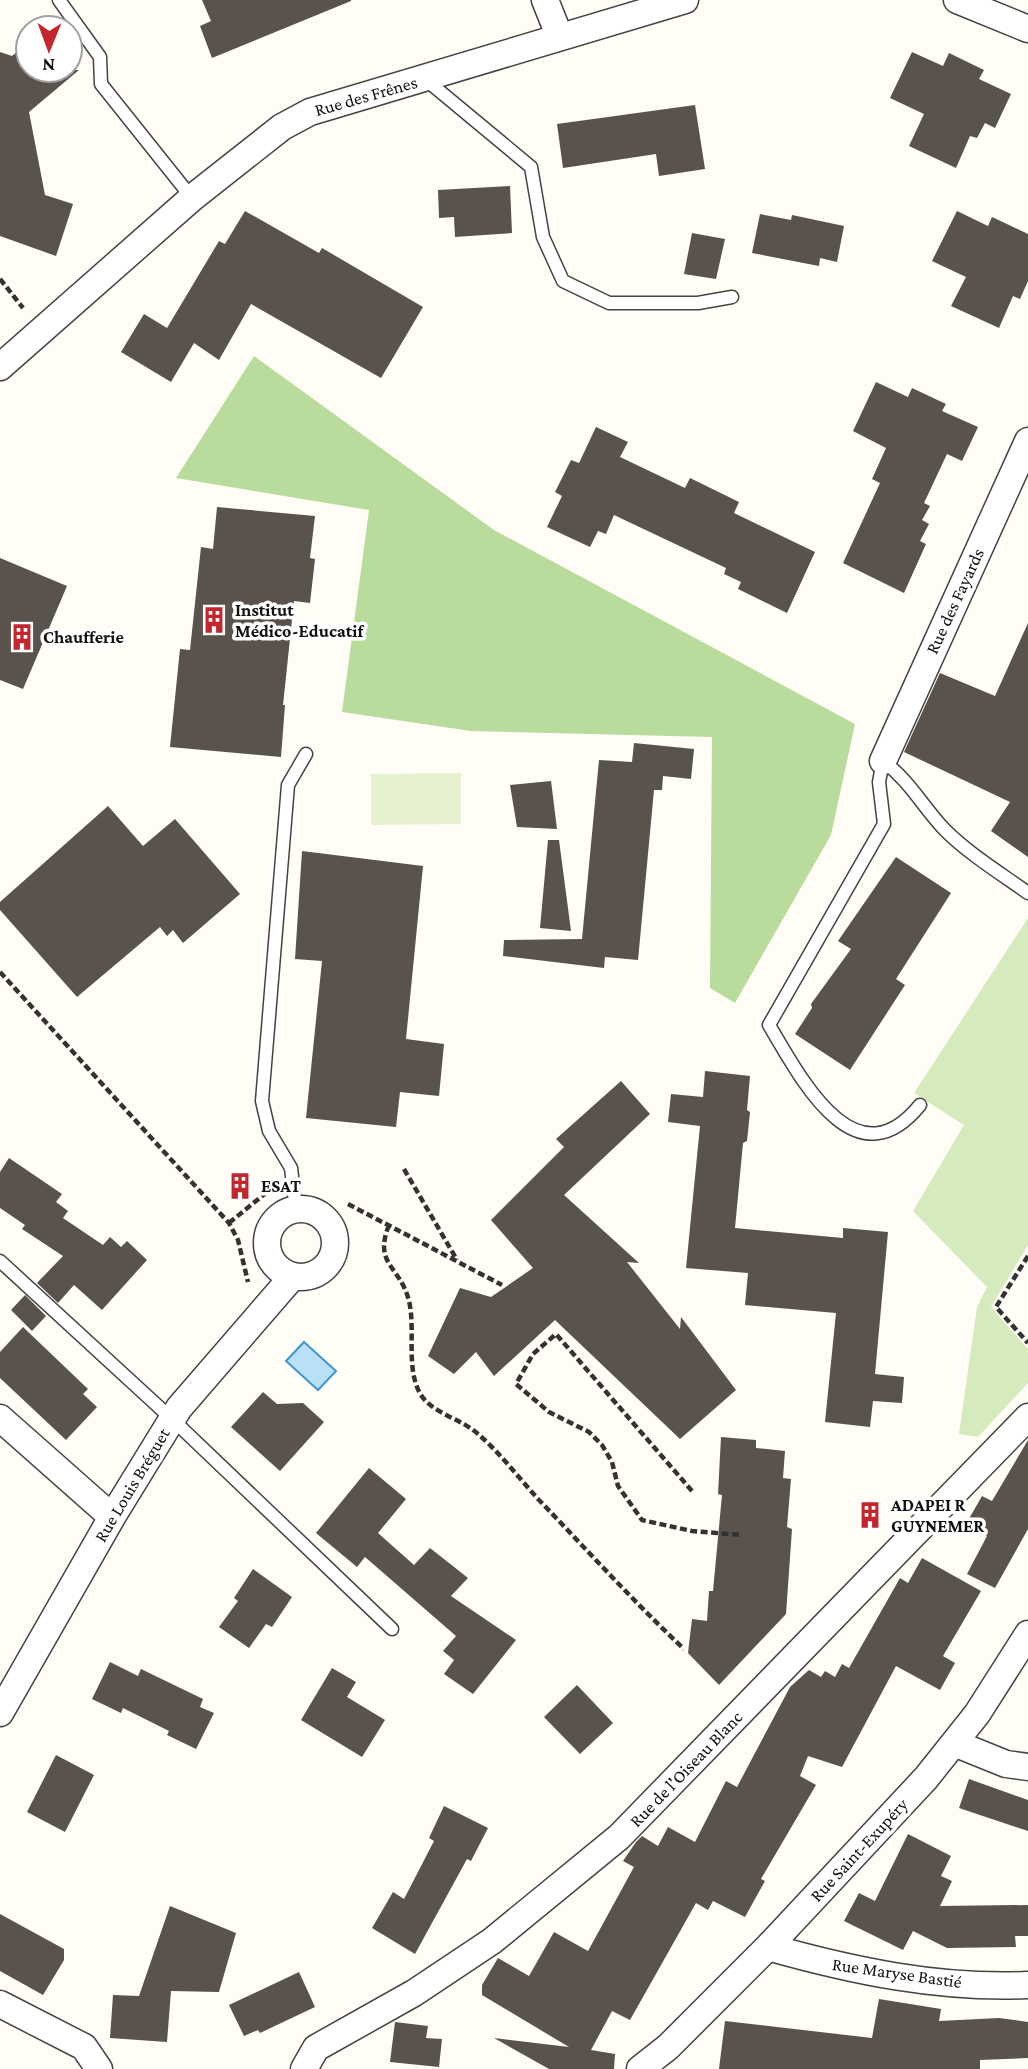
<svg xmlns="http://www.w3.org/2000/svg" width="1028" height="2069" font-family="'Crimson Pro',serif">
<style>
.green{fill:#d5ebbd}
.forest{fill:#b9dc9c}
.pitch{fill:#e6f2cf}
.water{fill:#b9e0f7;stroke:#3f96cf;stroke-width:2}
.building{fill:#5a524d}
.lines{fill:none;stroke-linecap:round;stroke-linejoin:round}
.service-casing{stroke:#444;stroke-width:15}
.minor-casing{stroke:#444;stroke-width:29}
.path{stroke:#333;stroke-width:4.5;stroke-dasharray:7 3.5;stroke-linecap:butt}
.service{stroke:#fff;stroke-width:12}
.minor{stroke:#fff;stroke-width:26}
.labels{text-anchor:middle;stroke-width:7;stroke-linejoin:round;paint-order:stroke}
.street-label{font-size:18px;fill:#111;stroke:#fff}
.poi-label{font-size:18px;font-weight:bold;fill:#111;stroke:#fff;text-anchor:start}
</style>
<rect width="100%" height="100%" fill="#fffdf5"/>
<path class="green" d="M 1028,918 L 1028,1245 L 991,1307 L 1028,1349 L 1028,1383 L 978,1437 L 959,1434 L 977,1307 L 987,1287 L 913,1211 L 964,1125 L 914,1093 Z"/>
<path class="forest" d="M 254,356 L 494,530 L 855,724 L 831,835 L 735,1003 L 710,988 L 712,737 L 471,731 L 342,712 L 369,510 L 176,478 Z"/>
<path class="pitch" d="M 461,773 L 461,824 L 371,825 L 371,774 Z"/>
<path class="water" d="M 304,1342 L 336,1371 L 318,1390 L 286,1361 Z"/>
<path class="building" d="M 202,0 L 351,0 L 351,1 L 212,58 L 200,26 L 211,21 Z
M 28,42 L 28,70 L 79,70 L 29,112 L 45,195 L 73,204 L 56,256 L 0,236 L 0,52 L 12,56 Z
M 912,52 L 943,66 L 949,53 L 984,70 L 979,79 L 1011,94 L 995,128 L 985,123 L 977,138 L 970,136 L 956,168 L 909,146 L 924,114 L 890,98 Z
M 695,105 L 705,169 L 659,176 L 656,154 L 563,168 L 557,124 Z
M 510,186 L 512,233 L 455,237 L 454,217 L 439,218 L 438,190 Z
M 245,211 L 319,253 L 322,248 L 423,307 L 381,378 L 251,304 L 219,360 L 194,343 L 171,382 L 121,352 L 144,314 L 167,328 L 219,241 L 225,244 Z
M 957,211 L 988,226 L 992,217 L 1028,234 L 1028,281 L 1020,299 L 1013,296 L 999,328 L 951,306 L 966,277 L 932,261 Z
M 760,214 L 791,220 L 792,215 L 844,226 L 837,262 L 820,258 L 819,266 L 752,253 Z
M 692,233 L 725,239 L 716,279 L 684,274 Z
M 876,382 L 908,397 L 912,388 L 946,404 L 942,411 L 978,427 L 962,461 L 947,454 L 924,503 L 930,506 L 922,520 L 929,524 L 920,541 L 926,544 L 904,593 L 843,563 L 880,483 L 872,479 L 886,448 L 853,431 Z
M 596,427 L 628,442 L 620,457 L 685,488 L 690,478 L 739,502 L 734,513 L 815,552 L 787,613 L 738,589 L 741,582 L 724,574 L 726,568 L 614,515 L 606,534 L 598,531 L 590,547 L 547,527 L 562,496 L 555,492 L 571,460 L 579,463 Z
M 217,507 L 315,516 L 310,558 L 315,559 L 310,603 L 294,601 L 283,705 L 285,705 L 281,757 L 170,747 L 180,649 L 190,650 L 201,547 L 213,549 Z
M 0,558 L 67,586 L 23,689 L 0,680 Z
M 1028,623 L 1028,857 L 991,831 L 1010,802 L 904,752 L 940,673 L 995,696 Z
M 634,743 L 694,749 L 691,779 L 663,776 L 662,790 L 654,790 L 638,960 L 605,957 L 604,968 L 503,956 L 504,940 L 582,939 L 599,760 L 632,762 Z
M 551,781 L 557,829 L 517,827 L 510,785 Z
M 108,806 L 143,846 L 175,819 L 240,894 L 183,943 L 173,930 L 167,936 L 160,927 L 77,997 L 0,910 L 0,902 Z
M 548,840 L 559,840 L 571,931 L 540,928 Z
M 302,851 L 423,866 L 406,1039 L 444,1044 L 439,1096 L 400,1092 L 396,1127 L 306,1118 L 322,961 L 295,959 Z
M 896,857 L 951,893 L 896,979 L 905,985 L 850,1070 L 795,1034 L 812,1008 L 811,1004 L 851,949 L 838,941 Z
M 705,1071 L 750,1076 L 747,1110 L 750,1112 L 747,1141 L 743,1143 L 735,1228 L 843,1238 L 843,1228 L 888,1232 L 875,1374 L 904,1377 L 902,1403 L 873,1401 L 870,1427 L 825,1422 L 836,1313 L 745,1305 L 748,1273 L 686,1268 L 700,1126 L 668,1122 L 671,1094 L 703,1097 Z
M 621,1081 L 650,1114 L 564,1195 L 639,1263 L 627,1262 L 680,1329 L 681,1317 L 736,1390 L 680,1439 L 555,1320 L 494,1376 L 476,1352 L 454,1374 L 428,1356 L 460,1288 L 491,1297 L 533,1268 L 491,1220 L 564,1147 L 556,1139 Z
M 9,1158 L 62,1194 L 56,1202 L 68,1211 L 63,1218 L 103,1245 L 110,1237 L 121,1247 L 127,1241 L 147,1260 L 102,1310 L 74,1285 L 58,1303 L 37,1283 L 63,1256 L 22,1229 L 25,1225 L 0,1208 L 0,1172 Z
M 25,1295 L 46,1316 L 32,1331 L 11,1310 Z
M 23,1327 L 88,1389 L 83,1394 L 97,1407 L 66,1440 L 0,1378 L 0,1352 Z
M 263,1392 L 277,1404 L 303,1403 L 324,1422 L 280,1471 L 231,1427 Z
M 721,1437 L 756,1440 L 756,1448 L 785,1451 L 783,1478 L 791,1479 L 787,1527 L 792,1529 L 786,1614 L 719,1685 L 688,1653 L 692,1619 L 707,1621 L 709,1591 L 713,1591 L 722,1495 L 718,1494 Z
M 1028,1440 L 1028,1529 L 995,1588 L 967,1574 L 987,1536 L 966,1524 L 982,1496 L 992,1501 Z
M 369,1468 L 406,1499 L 378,1533 L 414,1565 L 430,1548 L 468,1578 L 451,1596 L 516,1640 L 473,1694 L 444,1674 L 454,1660 L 443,1651 L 456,1636 L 365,1557 L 357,1567 L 316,1533 Z
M 922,1558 L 981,1591 L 943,1656 L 955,1663 L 940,1690 L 896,1666 L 842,1767 L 808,1756 L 800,1776 L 816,1785 L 761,1879 L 765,1881 L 745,1917 L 713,1901 L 708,1910 L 696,1903 L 630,2020 L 612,2011 L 591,2050 L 615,2054 L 614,2069 L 549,2069 L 494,2038 L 569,2047 L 482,1995 L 482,1985 L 498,1958 L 529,1976 L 554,1932 L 588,1951 L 634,1867 L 623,1861 L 636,1842 L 642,1836 L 658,1846 L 668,1827 L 695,1842 L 726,1781 L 737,1787 L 790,1687 L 809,1670 L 821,1677 L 825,1671 L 835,1677 L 842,1664 L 849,1668 L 900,1578 L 908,1583 Z
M 253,1569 L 292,1597 L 272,1627 L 266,1624 L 249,1648 L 219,1627 L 238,1601 L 234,1598 Z
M 110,1662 L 138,1676 L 141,1669 L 203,1699 L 200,1707 L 214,1713 L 196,1749 L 167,1735 L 169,1731 L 123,1708 L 121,1713 L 92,1699 Z
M 332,1668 L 356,1682 L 347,1697 L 385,1720 L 362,1757 L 301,1720 Z
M 577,1685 L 613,1723 L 580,1754 L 544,1717 Z
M 56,1755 L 94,1775 L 65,1832 L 27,1812 Z
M 969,1779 L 1028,1800 L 1028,1831 L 959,1808 Z
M 444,1806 L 488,1828 L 471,1861 L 467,1859 L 415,1954 L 372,1928 L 393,1892 L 404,1899 L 434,1841 L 429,1838 Z
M 908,1834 L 951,1856 L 941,1876 L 952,1881 L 940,1906 L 1028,1905 L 1028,1936 L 1015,1936 L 1016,1947 L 947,1948 L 913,1931 L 903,1950 L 844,1921 L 859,1893 L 875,1901 Z
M 170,1906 L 236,1933 L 219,1992 L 171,1991 L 167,2042 L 110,2038 L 113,1995 L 139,1996 Z
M 0,1914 L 64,1949 L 64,1960 L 43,1995 L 0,1971 Z
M 299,1972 L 315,2007 L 260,2033 L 258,2030 L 244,2036 L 229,2005 Z
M 879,1999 L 941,2009 L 939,2021 L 999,2018 L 1028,2022 L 1028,2058 L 980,2060 L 980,2069 L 719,2069 L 725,2021 L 872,2038 Z
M 395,2022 L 428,2026 L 426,2038 L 442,2039 L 439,2067 L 390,2062 Z"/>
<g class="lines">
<defs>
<path id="service" d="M 59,0 L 100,57 L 101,84 L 192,198
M 425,79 L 531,167 L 543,237 L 563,281 L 609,303 L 698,303 L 732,297
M 920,1105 C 855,1185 800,1077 769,1025 L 884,824 L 879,782 L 883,761 C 911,782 922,806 945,830 C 969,854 1000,873 1028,893
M 296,1210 L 291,1168 L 269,1131 L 262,1101 L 288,785 L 306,754
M 0,1261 L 172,1419 L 392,1629"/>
<path id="minor" d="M 545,0 L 559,35
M 957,0 L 1028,29
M 0,367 L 192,198 L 282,127 L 310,112 L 685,0
M 883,761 L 1028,441
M267 1243a34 34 0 1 1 68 0a34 34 0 1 1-68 0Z
M 0,1418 L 112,1517
M 0,1713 L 112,1517 L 179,1408 L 293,1276
M 954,1743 L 1006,1764 L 1028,1767
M 768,1947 C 853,1971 939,1989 1028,1985
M 0,2004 L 84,2047 L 99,2069
M 304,2069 L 316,2048 L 414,1993 L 492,1941 L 619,1837 L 1028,1417
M 640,2069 L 668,2047 L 768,1947 L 926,1778 L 977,1714 L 1028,1634"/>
</defs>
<use href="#service" class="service-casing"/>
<use href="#minor" class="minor-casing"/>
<path class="path" d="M 0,279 L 23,308
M 0,972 L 229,1223 L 238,1240 L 248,1282
M 404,1169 L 457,1260
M 348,1204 L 502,1285
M 229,1223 L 272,1188
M 389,1225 C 373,1265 400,1265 409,1301 C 416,1331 405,1369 421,1395 C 432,1413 462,1419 478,1434 C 500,1453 519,1478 539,1500 C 587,1550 633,1601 684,1649
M 1028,1256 L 996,1307 L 1028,1343
M 692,1491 L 556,1334 L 533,1354 L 516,1384 L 549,1412 L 589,1432 L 602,1445 L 612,1462 L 618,1486 L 642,1520 L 692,1531 L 741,1535"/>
<use href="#service" class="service"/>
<use href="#minor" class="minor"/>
</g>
<defs>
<symbol id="building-bare" viewBox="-9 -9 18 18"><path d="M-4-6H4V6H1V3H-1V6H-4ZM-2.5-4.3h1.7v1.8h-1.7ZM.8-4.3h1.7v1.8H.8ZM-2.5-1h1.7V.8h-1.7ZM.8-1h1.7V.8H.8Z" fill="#c4262e" stroke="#fff" stroke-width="2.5" paint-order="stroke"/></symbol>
</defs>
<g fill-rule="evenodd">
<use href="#building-bare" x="195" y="601" width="38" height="38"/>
<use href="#building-bare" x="3" y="618" width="38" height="38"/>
<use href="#building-bare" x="221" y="1167" width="38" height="38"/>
<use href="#building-bare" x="851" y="1496" width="38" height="38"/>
</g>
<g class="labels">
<g class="street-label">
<text transform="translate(366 96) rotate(-16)" y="6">Rue des Frênes</text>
<text transform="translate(955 601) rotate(-65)" y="6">Rue des Fayards</text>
<text transform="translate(132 1485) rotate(-59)" y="6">Rue Louis Bréguet</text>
<text transform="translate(686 1769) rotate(-46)" y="6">Rue de l'Oiseau Blanc</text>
<text transform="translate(859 1850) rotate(-47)" y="6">Rue Saint-Exupéry</text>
<text transform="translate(897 1973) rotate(8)" y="6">Rue Maryse Bastié</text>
</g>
<g class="poi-label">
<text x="235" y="616">Institut<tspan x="235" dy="21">Médico-Educatif</tspan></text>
<text x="43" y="643">Chaufferie</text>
<text x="261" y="1192">ESAT</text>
<text x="891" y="1511">ADAPEI R<tspan x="891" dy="21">GUYNEMER</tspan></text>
</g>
</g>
<g transform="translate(49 49) rotate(181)"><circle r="33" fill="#ffffff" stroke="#a0a0a0" stroke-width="2"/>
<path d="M0-5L12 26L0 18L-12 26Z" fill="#c4262e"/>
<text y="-10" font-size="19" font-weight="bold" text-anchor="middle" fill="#111111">N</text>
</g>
</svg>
